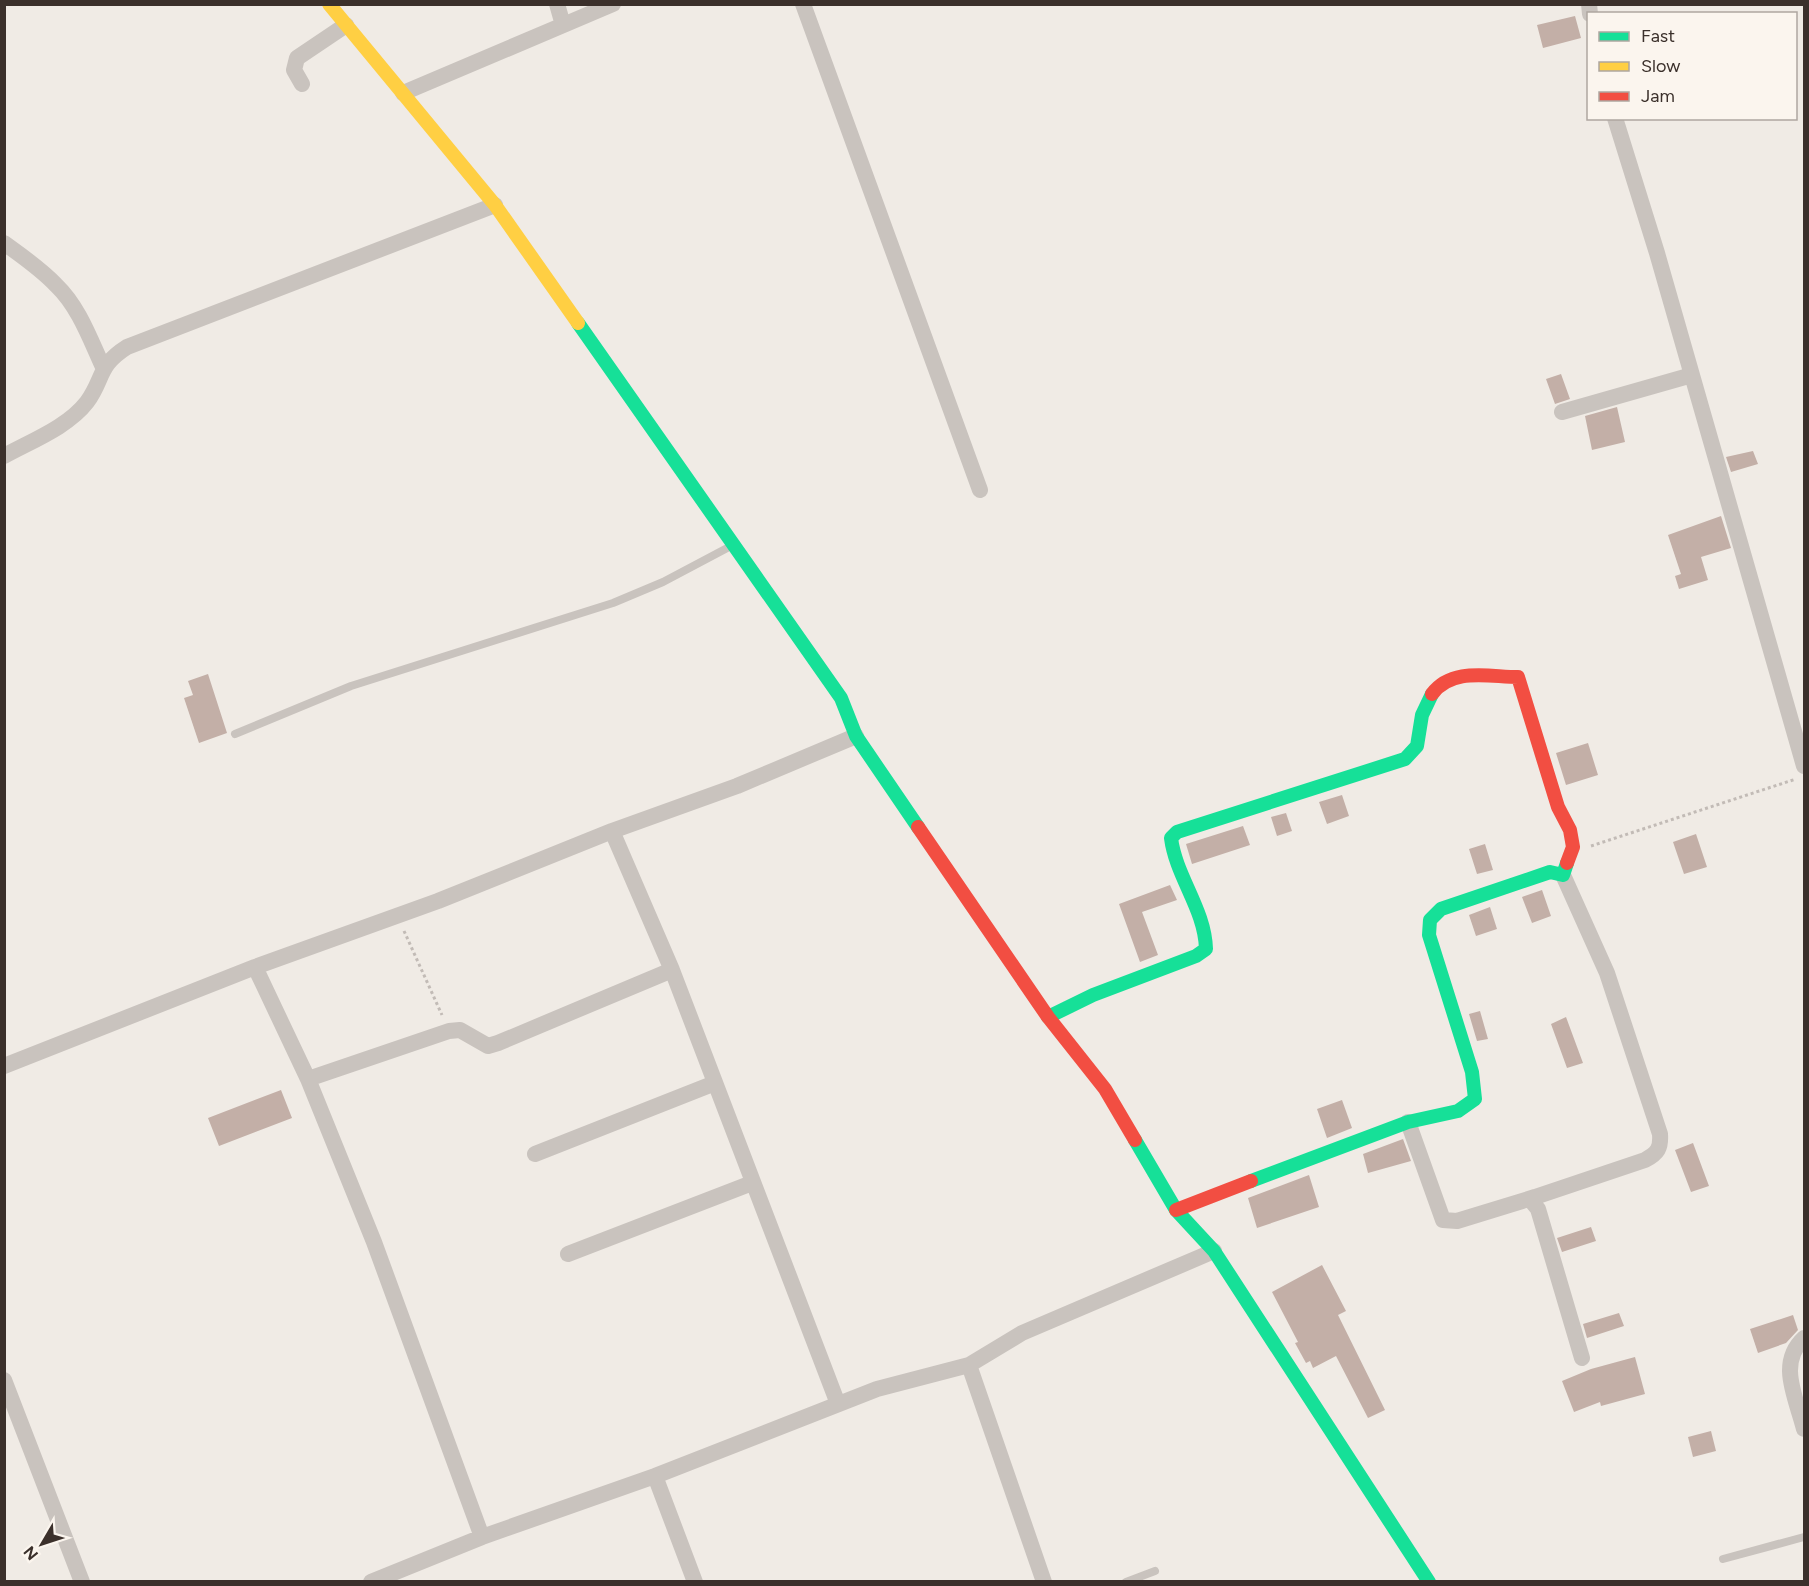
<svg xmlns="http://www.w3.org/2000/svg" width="1809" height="1586" font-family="Figtree,sans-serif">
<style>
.building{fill:#c3afa7}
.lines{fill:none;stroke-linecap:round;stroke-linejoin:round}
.path{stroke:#c2bbb6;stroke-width:3;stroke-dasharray:3 3;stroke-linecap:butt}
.lane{stroke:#c9c3be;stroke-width:8}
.street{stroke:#c9c3be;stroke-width:16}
.fast{stroke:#16e098;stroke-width:14}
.slow{stroke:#ffcf43;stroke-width:14}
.jam{stroke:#f24e42;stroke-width:14}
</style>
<rect width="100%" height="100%" fill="#f0ebe5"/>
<path class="building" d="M 1575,16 L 1581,38 L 1543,48 L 1537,25 Z
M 1561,374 L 1570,399 L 1555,404 L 1546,379 Z
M 1617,407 L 1625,442 L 1592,450 L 1585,416 Z
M 1753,451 L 1758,464 L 1731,472 L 1726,457 Z
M 1721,516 L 1731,548 L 1701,557 L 1708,580 L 1679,589 L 1675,576 L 1681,574 L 1668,535 Z
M 208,674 L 227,733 L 199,743 L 184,698 L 193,695 L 188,681 Z
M 1588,743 L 1598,775 L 1566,785 L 1556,753 Z
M 1342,795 L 1349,816 L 1327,824 L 1319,802 Z
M 1286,813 L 1292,831 L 1277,836 L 1271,817 Z
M 1243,826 L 1250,845 L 1192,864 L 1186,844 Z
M 1696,834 L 1707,867 L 1684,874 L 1673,842 Z
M 1485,844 L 1493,870 L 1477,874 L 1469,849 Z
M 1170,885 L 1177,900 L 1142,912 L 1158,955 L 1140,962 L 1119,904 Z
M 1542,890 L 1551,916 L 1532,923 L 1522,897 Z
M 1490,907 L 1497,929 L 1476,936 L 1469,915 Z
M 1480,1011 L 1488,1039 L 1477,1041 L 1469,1014 Z
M 1566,1017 L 1583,1063 L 1567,1068 L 1551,1024 Z
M 281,1090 L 292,1118 L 219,1146 L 208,1118 Z
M 1342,1100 L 1352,1128 L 1327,1138 L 1317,1109 Z
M 1403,1139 L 1411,1161 L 1368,1173 L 1363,1154 Z
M 1693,1143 L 1709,1186 L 1691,1192 L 1675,1150 Z
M 1309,1175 L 1319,1207 L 1257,1228 L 1248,1198 Z
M 1591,1227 L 1596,1241 L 1562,1252 L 1557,1238 Z
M 1322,1265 L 1346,1311 L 1338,1315 L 1385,1410 L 1368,1418 L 1336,1356 L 1313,1368 L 1310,1361 L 1306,1363 L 1295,1343 L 1298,1342 L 1272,1292 Z
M 1619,1313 L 1624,1326 L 1587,1338 L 1583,1324 Z
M 1793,1315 L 1798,1330 L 1786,1343 L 1758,1353 L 1750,1329 Z
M 1635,1357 L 1645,1394 L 1601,1406 L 1600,1402 L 1574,1412 L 1562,1381 L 1591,1369 Z
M 1711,1431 L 1716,1451 L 1693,1457 L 1688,1437 Z"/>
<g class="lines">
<path class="path" d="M 1591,846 L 1796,779
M 404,931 L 442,1015"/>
<path class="lane" d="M 235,734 L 351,686 L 613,603 L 663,582 L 731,546
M 1723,1559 L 1804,1537
M 1126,1582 L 1155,1571"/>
<path class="street" d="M 557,4 L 563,25
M 803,4 L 980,490
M 1589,4 L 1590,14
M 302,84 L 294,70 L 297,58 L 346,25
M 403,93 L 613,4
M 1615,118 L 1657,253 L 1804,766
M 4,243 C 22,256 41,269 56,285 C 79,307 90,339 103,367
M 1562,412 L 1692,375
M 4,456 C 31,441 68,427 87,402 C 104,379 97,366 127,347 L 495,205
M 612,831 L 672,970 L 838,1404
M 255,967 L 308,1079 L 374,1242 L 482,1537
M 4,1066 L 255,967 L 438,901 L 612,831 L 737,786 L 856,736
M 308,1079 L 449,1031 L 460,1030 L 488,1046 L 498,1043 L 672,970
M 1408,1122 L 1443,1220 L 1457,1221 L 1535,1197 L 1533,1203 L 1538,1209 L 1582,1358
M 535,1154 L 715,1083
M 1535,1197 L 1645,1160 C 1658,1153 1661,1148 1660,1134 L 1607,973 L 1563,875
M 568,1254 L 752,1183
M 1804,1338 C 1777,1363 1796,1397 1804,1429
M 969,1365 L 1044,1582
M 4,1380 L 82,1582
M 655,1476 L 695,1582
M 371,1582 L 482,1537 L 655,1476 L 877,1389 L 969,1365 L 1022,1333 L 1214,1251"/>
<path class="fast" d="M 578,323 L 841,698 L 856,736 L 918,827
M 1048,1017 L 1093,995 L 1196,956 L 1206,949 C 1205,909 1176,877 1171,838 L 1177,832 L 1405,759 L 1417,746 L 1422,715 L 1432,694
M 1135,1140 L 1176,1210 L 1214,1251 L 1429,1582
M 1251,1181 L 1408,1122 L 1458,1111 L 1475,1099 L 1472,1072 L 1429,935 L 1430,920 L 1441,909 L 1550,872 L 1563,875 L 1567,863"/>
<path class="slow" d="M 329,4 L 495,205 L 578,323"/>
<path class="jam" d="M 1432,694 C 1452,667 1489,677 1518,677 L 1558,807 L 1570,830 L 1573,847 L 1567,863
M 918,827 L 1048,1017 L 1105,1089 L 1135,1140
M 1176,1210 L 1251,1181"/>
</g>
<rect width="1809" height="1586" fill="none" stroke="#3b302b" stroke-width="12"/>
<rect x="1587" y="12" width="210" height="108" fill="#fbf5ee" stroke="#aea6a0" stroke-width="1.5"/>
<rect x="1599" y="32" width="30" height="9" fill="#16e098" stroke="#aea6a0" stroke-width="1.5"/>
<text x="1641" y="42" font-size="18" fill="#3b302b">Fast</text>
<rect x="1599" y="62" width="30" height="9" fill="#ffcf43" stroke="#aea6a0" stroke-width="1.5"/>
<text x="1641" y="72" font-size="18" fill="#3b302b">Slow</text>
<rect x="1599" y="92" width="30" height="9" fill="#f24e42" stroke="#aea6a0" stroke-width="1.5"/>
<text x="1641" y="102" font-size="18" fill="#3b302b">Jam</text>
<g transform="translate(42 1544) rotate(231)" stroke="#fbf5ee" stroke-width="4.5" paint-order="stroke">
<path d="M0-4.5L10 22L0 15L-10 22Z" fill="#3b302b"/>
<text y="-9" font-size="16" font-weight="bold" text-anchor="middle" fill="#3b302b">N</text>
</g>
</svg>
